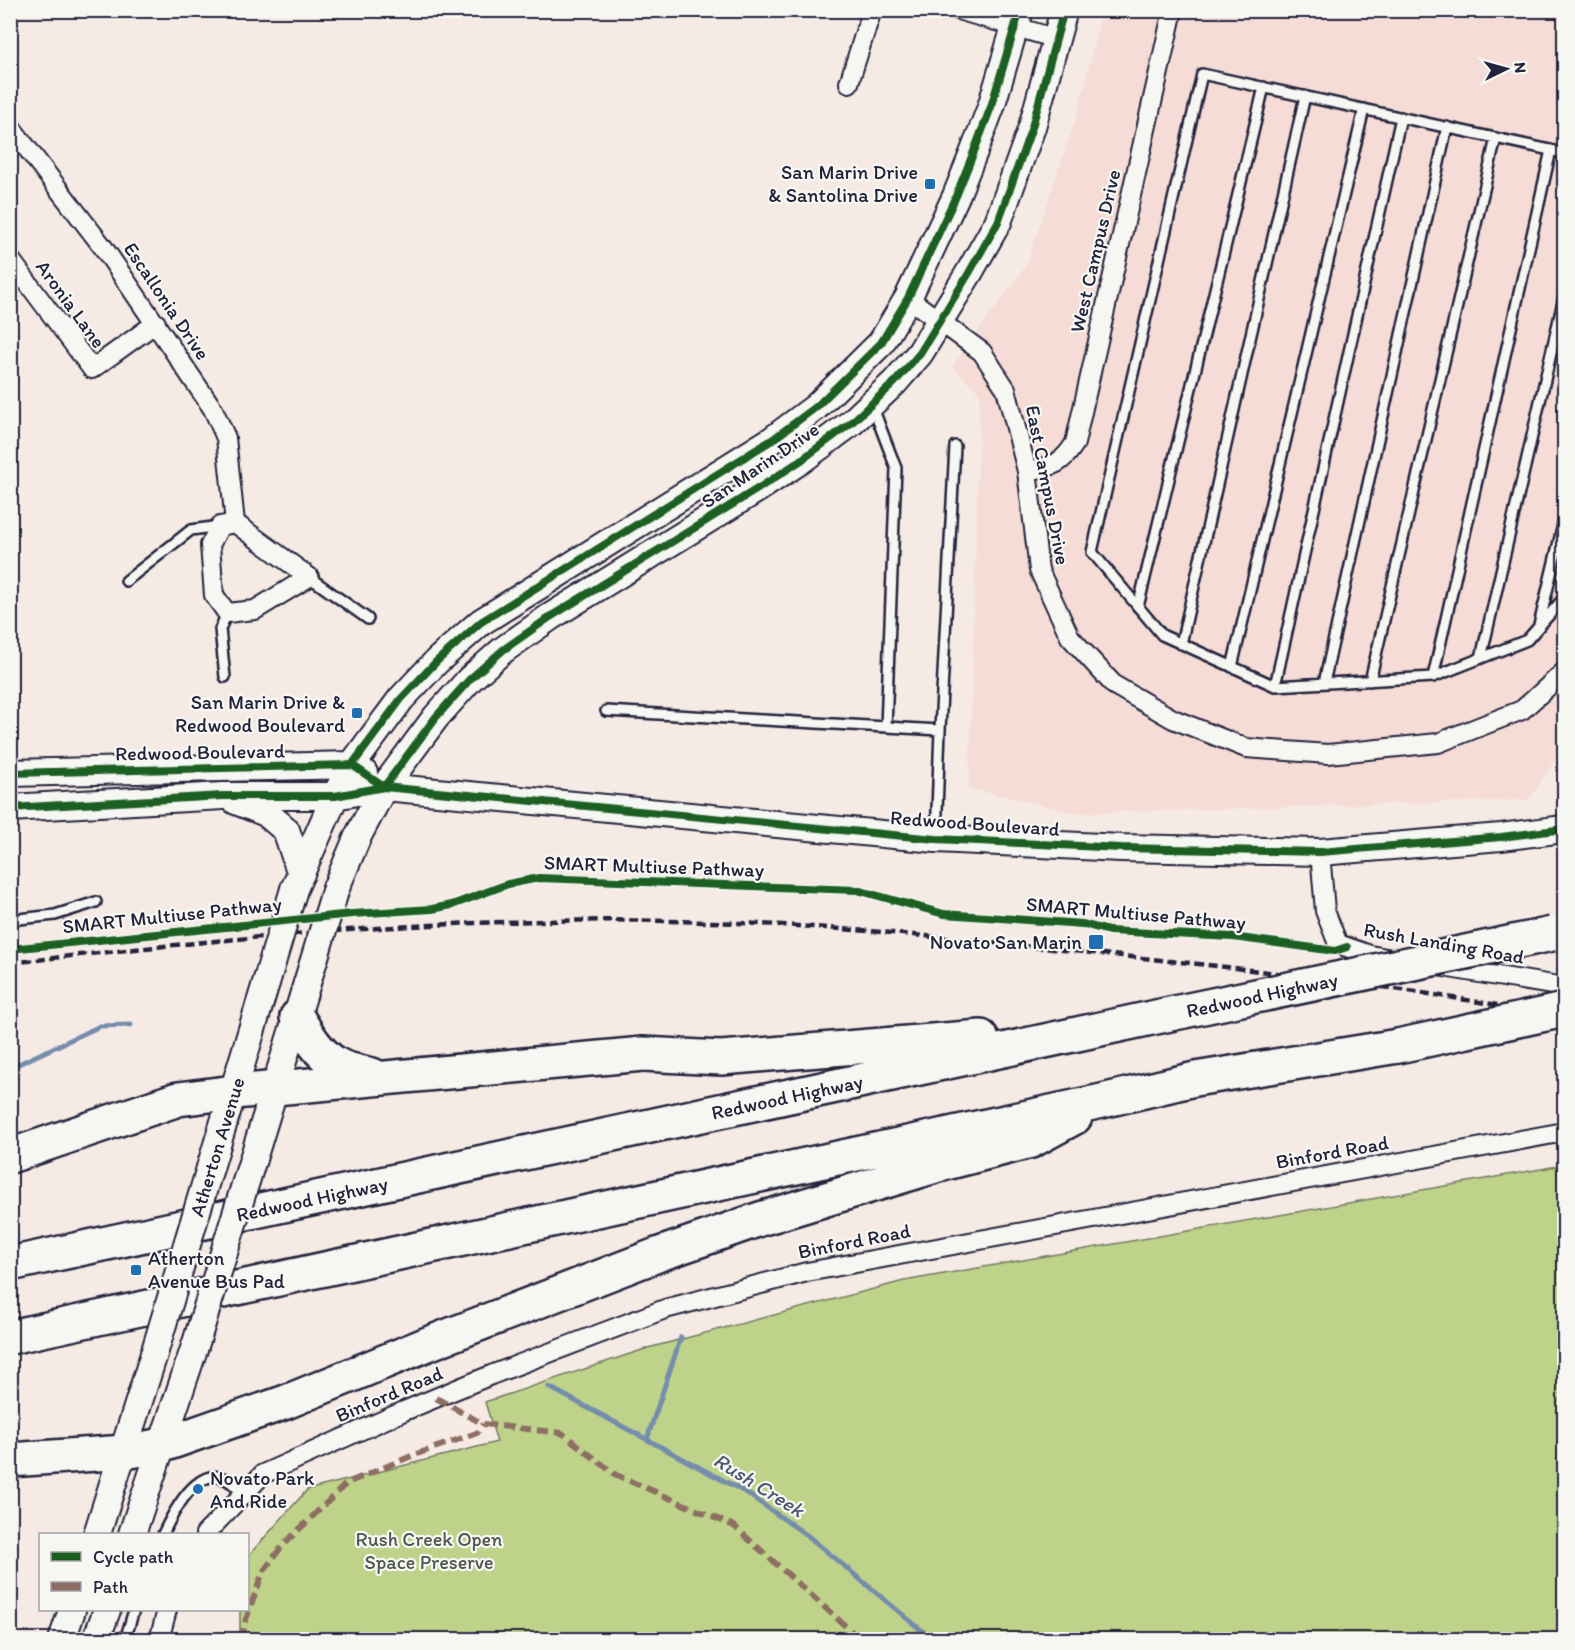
<svg xmlns="http://www.w3.org/2000/svg" width="1575" height="1650" font-family="Itim,sans-serif">
<style>
.built{fill:#f6dcd6}
.green{fill:#bed389;stroke:#707a62;stroke-width:1.5}
.lines{fill:none;stroke-linecap:round;stroke-linejoin:round}
.stream{stroke:#758dac;stroke-width:5}
.lane-casing{stroke:#22223b;stroke-width:14}
.street-casing{stroke:#22223b;stroke-width:22}
.secondary-casing{stroke:#22223b;stroke-width:30}
.highway-casing{stroke:#22223b;stroke-width:38}
.lane{stroke:#f6f6f2;stroke-width:9}
.street{stroke:#f6f6f2;stroke-width:18}
.secondary{stroke:#f6f6f2;stroke-width:26}
.highway{stroke:#f6f6f2;stroke-width:33}
.rail{stroke:#22223b;stroke-width:4.5;stroke-dasharray:9 4.5;stroke-linecap:butt}
.secondary-bridge-casing{stroke:#22223b;stroke-width:30;stroke-linecap:butt}
.highway-bridge-casing{stroke:#22223b;stroke-width:38;stroke-linecap:butt}
.secondary-bridge{stroke:#f6f6f2;stroke-width:26}
.highway-bridge{stroke:#f6f6f2;stroke-width:33}
.quiet{stroke:#8d6e63;stroke-width:6;stroke-dasharray:12 6;stroke-linecap:butt}
.cycleway-casing{stroke:#f6f6f2;stroke-width:11}
.cycleway{stroke:#1b5e20;stroke-width:8}
.poi-dot{fill:#1f6fb2;stroke:#f6f6f2;stroke-width:2}
.labels{text-anchor:middle;stroke-width:4.5;stroke-linejoin:round;paint-order:stroke}
.poi-label{font-size:20px;fill:#22223b;stroke:#f6f6f2;text-anchor:end}
.street-label{font-size:20px;fill:#22223b;stroke:#f6f6f2}
.park-label{font-size:20px;fill:#515752;stroke:#f6f6f2}
.water-label{font-size:21px;font-style:italic;fill:#4b5773;stroke:#f6f6f2}
</style>
<rect width="100%" height="100%" fill="#f6eae5"/>
<filter id="ink" filterUnits="userSpaceOnUse"><feTurbulence type="fractalNoise" baseFrequency=".0167" numOctaves="2"/><feDisplacementMap in="SourceGraphic" scale="12" xChannelSelector="R" yChannelSelector="G"/><feConvolveMatrix kernelMatrix="1 2 1 2 8 2 1 2 1" color-interpolation-filters="sRGB"/></filter>
<g filter="url(#ink)">
<path class="built" d="M 1102,11 L 1564,11 L 1564,746 L 1529,800 L 1075,813 L 969,788 L 980,393 L 952,367 L 1026,266 L 1078,112 Z"/>
<path class="green" d="M 1564,1165 L 1564,1639 L 240,1639 L 240,1610 L 248,1610 L 248,1556 L 307,1490 L 497,1442 L 485,1402 L 648,1348 L 904,1281 Z"/>
<g class="lines">
<path class="stream" d="M 10,1068 L 100,1026 L 131,1025
M 549,1387 L 745,1492 L 808,1536 L 933,1640
M 647,1439 L 681,1337"/>
<defs>
<path id="lane" d="M 1564,153 L 1202,74 L 1092,552 L 1162,635 L 1275,686 L 1433,677 L 1527,640 L 1564,598
M 872,405 L 896,468 L 886,727 L 940,730 L 955,446
M 309,577 L 368,619
M 126,581 L 191,530 L 220,526
M 1138,607 L 1264,87
M 1539,625 L 1564,520
M 1181,644 L 1305,96
M 1481,658 L 1564,297
M 1232,667 L 1364,109
M 225,677 L 220,629 L 227,613
M 1433,677 L 1551,150
M 1370,681 L 1496,138
M 1324,683 L 1447,127
M 1275,686 L 1401,117
M 606,711 L 886,727
M 936,838 L 940,730
M 10,920 L 55,915 L 96,902
M 163,1534 C 178,1502 208,1448 243,1495
M 125,1640 L 134,1610"/>
<path id="street" d="M 958,10 L 1057,39
M 849,83 L 872,10
M 10,126 L 103,247 L 213,409 L 226,438 L 235,523 L 309,577 L 255,610 L 227,613 L 214,595 L 210,545 L 220,526 L 235,523
M 10,259 L 92,369 L 156,323
M 908,298 L 982,352 L 1006,389 L 1027,471 L 1039,570 L 1070,637 L 1114,685 L 1173,719 L 1246,748 L 1328,754 L 1438,743 L 1522,710 L 1564,672
M 1027,471 C 1052,466 1061,466 1075,443 L 1173,10
M 1320,852 L 1325,911 L 1338,944 L 1370,955 L 1392,959
M 1437,966 L 1564,987
M 205,1534 L 263,1474 L 404,1411 L 491,1375 L 665,1309 L 807,1272 L 1564,1132
M 159,1640 L 167,1610"/>
<path id="secondary" d="M 10,773 L 352,765 L 364,773
M 236,801 L 266,813 L 286,830 L 301,874
M 10,808 L 223,796 L 335,796 L 384,787 L 936,839 L 1121,848 L 1320,852 L 1501,837 L 1564,829
M 336,888 L 358,836 L 384,787 L 436,717 L 470,679 L 503,650 L 550,617 L 759,488 L 800,461 L 851,423 L 895,382 L 920,353 L 969,273 L 998,222 L 1032,127 L 1064,10
M 294,889 L 335,796 L 352,765 L 401,699 L 437,661 L 481,622 L 772,440 L 816,407 L 881,343 L 908,298 L 956,196 L 973,154 L 991,107 L 1020,10
M 253,1159 L 307,983
M 210,1168 L 266,983
M 97,1534 L 154,1354
M 132,1534 L 195,1346
M 62,1640 L 72,1610
M 96,1640 L 107,1610"/>
<path id="highway" d="M 297,1017 C 307,1034 319,1054 336,1064 C 347,1071 360,1072 372,1075
M 10,1156 L 178,1099 L 234,1092 L 643,1054 L 721,1058 L 981,1037
M 10,1264 L 1184,1011
M 10,1337 L 1102,1101 L 1195,1079 L 1398,1046
M 10,1460 L 125,1452 L 163,1445 L 286,1402 L 430,1343 L 657,1255 L 760,1219 L 942,1164 L 1031,1141 L 1075,1117"/>
</defs>
<use href="#lane" class="lane-casing"/>
<use href="#street" class="street-casing"/>
<use href="#secondary" class="secondary-casing"/>
<use href="#highway" class="highway-casing"/>
<use href="#lane" class="lane"/>
<use href="#street" class="street"/>
<use href="#secondary" class="secondary"/>
<use href="#highway" class="highway"/>
<path class="rail" d="M 10,963 C 242,936 474,914 707,922 C 820,925 931,936 1043,948 C 1163,960 1283,972 1402,990 C 1456,998 1510,1007 1564,1016"/>
<defs>
<path id="secondary-bridge" d="M 266,983 L 294,889
M 307,983 L 336,888
M 195,1346 L 253,1159
M 154,1354 L 210,1168"/>
<path id="highway-bridge" d="M 1184,1011 L 1552,934
M 1398,1046 L 1564,1010"/>
</defs>
<use href="#secondary-bridge" class="secondary-bridge-casing"/>
<use href="#highway-bridge" class="highway-bridge-casing"/>
<use href="#secondary-bridge" class="secondary-bridge"/>
<use href="#highway-bridge" class="highway-bridge"/>
<path class="quiet" d="M 436,1398 L 483,1424 L 562,1433 L 616,1475 L 734,1526 L 861,1640
M 242,1640 L 245,1622 L 263,1572 L 282,1546 L 347,1483 L 414,1455 L 477,1433 L 483,1424"/>
<defs>
<path id="cycleway" d="M 352,765 L 401,699 L 437,661 L 481,622 L 772,440 L 816,407 L 881,343 L 908,298 L 956,196 L 973,154 L 991,107 L 1020,10
M 10,773 L 352,765 L 384,787
M 384,787 L 436,717 L 470,679 L 503,650 L 550,617 L 759,488 L 800,461 L 851,423 L 895,382 L 920,353 L 969,273 L 998,222 L 1032,127 L 1064,10
M 10,808 L 223,796 L 335,796 L 384,787 L 936,839 L 1121,848 L 1320,852 L 1501,837 L 1564,829
M 10,949 L 352,914 L 432,909 L 452,905 L 508,884 L 539,878 L 857,890 L 944,914 L 1083,924 L 1109,931 L 1233,937 L 1335,951 L 1347,947"/>
</defs>
<use href="#cycleway" class="cycleway-casing"/>
<use href="#cycleway" class="cycleway"/>
</g>
</g>
<g class="poi-dot">
<rect x="924" y="178" width="12" height="12" rx="3"/>
<rect x="351" y="707" width="12" height="12" rx="3"/>
<rect x="1088" y="934" width="16" height="16" rx="3"/>
<rect x="130" y="1264" width="12" height="12" rx="3"/>
<circle cx="198" cy="1489" r="6"/>
</g>
<g class="labels">
<g class="poi-label">
<text x="918" y="179">San Marin Drive<tspan x="918" dy="23">&amp; Santolina Drive</tspan></text>
<text x="345" y="709">San Marin Drive &amp;<tspan x="345" dy="23">Redwood Boulevard</tspan></text>
<text x="1082" y="949">Novato San Marin</text>
<text x="148" y="1265" text-anchor="start">Atherton<tspan x="148" dy="23">Avenue Bus Pad</tspan></text>
<text x="210" y="1485" text-anchor="start">Novato Park<tspan x="210" dy="23">And Ride</tspan></text>
</g>
<g class="street-label">
<text transform="translate(1095 251) rotate(-77)" y="7">West Campus Drive</text>
<text transform="translate(167 301) rotate(56)" y="7">Escallonia Drive</text>
<text transform="translate(71 304) rotate(54)" y="7">Aronia Lane</text>
<text transform="translate(760 465) rotate(-34)" y="7">San Marin Drive</text>
<text transform="translate(1048 485) rotate(79)" y="7">East Campus Drive</text>
<text transform="translate(200 752) rotate(-1)" y="7">Redwood Boulevard</text>
<text transform="translate(975 823) rotate(4)" y="7">Redwood Boulevard</text>
<text transform="translate(654 866) rotate(2)" y="7">SMART Multiuse Pathway</text>
<text transform="translate(1136 913) rotate(5)" y="7">SMART Multiuse Pathway</text>
<text transform="translate(172 915) rotate(-6)" y="7">SMART Multiuse Pathway</text>
<text transform="translate(1444 943) rotate(10)" y="7">Rush Landing Road</text>
<text transform="translate(1262 995) rotate(-12)" y="7">Redwood Highway</text>
<text transform="translate(787 1097) rotate(-12)" y="7">Redwood Highway</text>
<text transform="translate(217 1147) rotate(-73)" y="7">Atherton Avenue</text>
<text transform="translate(1332 1152) rotate(-10)" y="7">Binford Road</text>
<text transform="translate(312 1199) rotate(-12)" y="7">Redwood Highway</text>
<text transform="translate(854 1241) rotate(-11)" y="7">Binford Road</text>
<text transform="translate(389 1394) rotate(-23)" y="7">Binford Road</text>
</g>
<g class="park-label">
<text x="429" y="1546">Rush Creek Open<tspan x="429" dy="23">Space Preserve</tspan></text>
</g>
<g class="water-label">
<text transform="translate(759 1485) rotate(32)" y="7">Rush Creek</text>
</g>
</g>
<rect width="1575" height="1650" fill="none" stroke="#f6f6f2" stroke-width="36"/>
<rect x="18" y="18" width="1539" height="1614" fill="none" stroke="#22223b" stroke-width="2" filter="url(#ink)"/>
<rect x="39" y="1533" width="210" height="78" fill="#f6f6f2" stroke="#a1a1a9" stroke-width="1.5"/>
<rect x="51" y="1552" width="30" height="9" fill="#1b5e20" stroke="#a1a1a9" stroke-width="1.5"/>
<text x="93" y="1563" font-size="18" fill="#22223b">Cycle path</text>
<rect x="51" y="1582" width="30" height="9" fill="#8d6e63" stroke="#a1a1a9" stroke-width="1.5"/>
<text x="93" y="1593" font-size="18" fill="#22223b">Path</text>
<g transform="translate(1506 69) rotate(85)" stroke="#f6f6f2" stroke-width="4.5" paint-order="stroke">
<path d="M0-4.5L10 22L0 15L-10 22Z" fill="#22223b"/>
<text y="-9" font-size="16" font-weight="bold" text-anchor="middle" fill="#22223b">N</text>
</g>
</svg>
